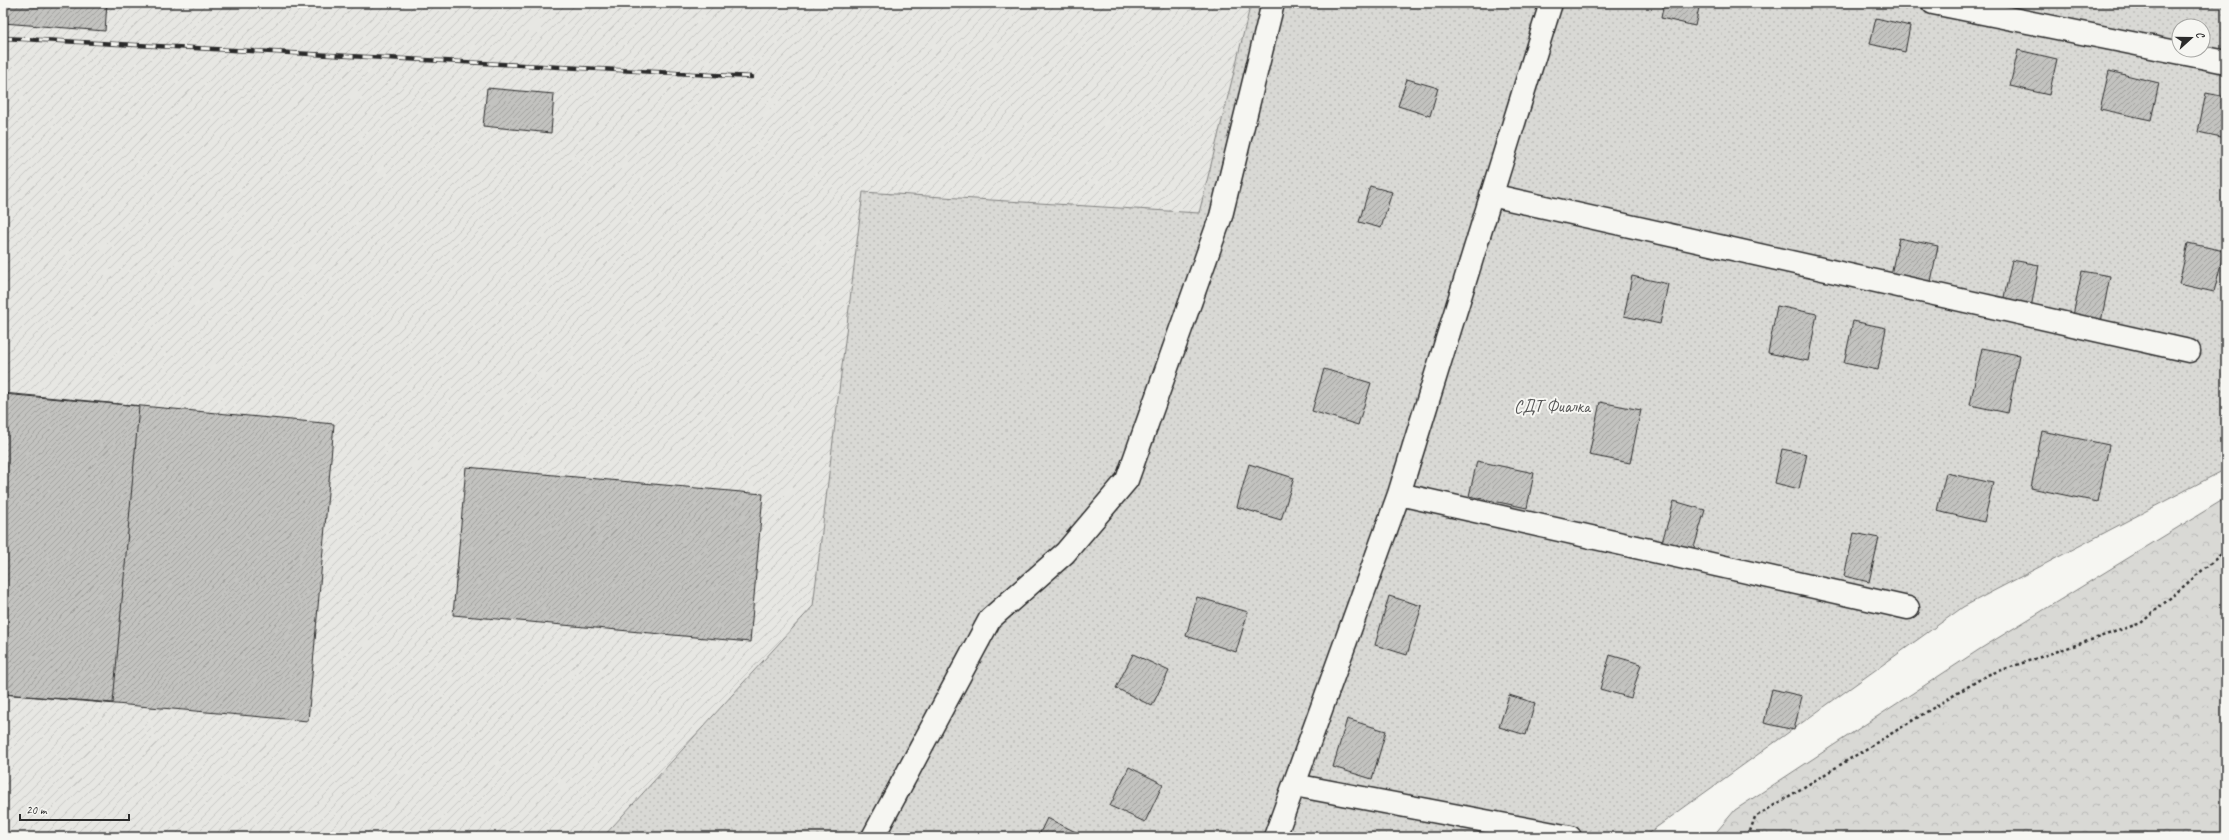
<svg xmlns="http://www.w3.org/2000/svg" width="2229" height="840" font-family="Caveat,sans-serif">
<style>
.industrial{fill:url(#industrial-furrows)}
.forest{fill:url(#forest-crowns);stroke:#828280}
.garden{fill:url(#garden-dots);stroke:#828280;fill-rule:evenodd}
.building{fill:url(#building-hatch);stroke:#2b2b2b}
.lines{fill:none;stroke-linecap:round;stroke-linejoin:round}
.minor-casing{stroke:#2b2b2b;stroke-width:25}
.path{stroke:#2b2b2b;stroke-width:2.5;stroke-dasharray:3 3;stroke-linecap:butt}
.minor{stroke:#f6f6f2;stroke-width:22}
.rail-casing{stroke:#2b2b2b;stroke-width:4.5}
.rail{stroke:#f6f6f2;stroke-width:3;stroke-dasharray:9;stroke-linecap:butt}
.labels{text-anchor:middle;stroke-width:4;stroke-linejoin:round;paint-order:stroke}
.park-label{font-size:17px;fill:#565656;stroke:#f6f6f2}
</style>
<defs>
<pattern id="industrial-furrows" width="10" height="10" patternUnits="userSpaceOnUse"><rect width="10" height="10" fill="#e7e7e3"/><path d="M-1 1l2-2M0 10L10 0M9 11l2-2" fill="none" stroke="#c6c6c3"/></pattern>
<pattern id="forest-crowns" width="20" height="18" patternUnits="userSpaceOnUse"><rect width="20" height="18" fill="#d9d9d5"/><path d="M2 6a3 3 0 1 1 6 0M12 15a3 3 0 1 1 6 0" fill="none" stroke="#babab7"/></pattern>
<pattern id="garden-dots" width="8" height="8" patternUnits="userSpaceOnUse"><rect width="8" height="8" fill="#d9d9d5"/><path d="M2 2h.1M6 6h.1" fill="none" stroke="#babab7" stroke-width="1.8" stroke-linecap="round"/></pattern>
<pattern id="building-hatch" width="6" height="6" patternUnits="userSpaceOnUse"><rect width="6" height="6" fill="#c3c3c0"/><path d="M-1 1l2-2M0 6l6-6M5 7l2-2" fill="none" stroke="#9f9f9c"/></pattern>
</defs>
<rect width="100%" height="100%" fill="#f6f6f2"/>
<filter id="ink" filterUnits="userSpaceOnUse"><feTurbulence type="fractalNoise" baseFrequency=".025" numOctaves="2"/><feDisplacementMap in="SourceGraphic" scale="8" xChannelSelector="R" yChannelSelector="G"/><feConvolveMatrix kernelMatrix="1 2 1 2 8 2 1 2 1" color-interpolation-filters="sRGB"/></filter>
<g filter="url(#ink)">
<path class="industrial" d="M 3,3 L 1251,3 L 1199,213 L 863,192 L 813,606 L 603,837 L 3,837 Z"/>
<path class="forest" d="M 2226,498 L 2226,837 L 1712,837 L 1735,810 L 1980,649 Z"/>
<path class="garden" d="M 1251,3 L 2226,3 L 2226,469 L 1963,607 L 1643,837 L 603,837 L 813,606 L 863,192 L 1199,213 ZM 2179,26 L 2203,26 L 2203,50 L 2179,50 Z"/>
<path class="building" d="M 3,3 L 107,3 L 105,31 L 3,23 Z
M 1664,3 L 1700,3 L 1695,26 L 1661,18 Z
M 1876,18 L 1910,26 L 1905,52 L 1870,44 Z
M 2018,50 L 2057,59 L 2049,95 L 2010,86 Z
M 2109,71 L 2159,83 L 2151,120 L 2100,109 Z
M 1407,79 L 1438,88 L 1430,116 L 1398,106 Z
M 487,88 L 554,94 L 551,133 L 483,126 Z
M 2206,93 L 2226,97 L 2226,138 L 2198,132 Z
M 1370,186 L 1392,192 L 1381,228 L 1359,222 Z
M 1899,238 L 1938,246 L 1930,287 L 1890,279 Z
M 2188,243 L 2224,251 L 2214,292 L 2179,284 Z
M 2012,260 L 2039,265 L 2031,308 L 2003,302 Z
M 2082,271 L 2110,276 L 2101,322 L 2073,316 Z
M 1632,276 L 1668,284 L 1660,324 L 1624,316 Z
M 1777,306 L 1817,314 L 1808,361 L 1768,353 Z
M 1853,321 L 1886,328 L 1878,370 L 1844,363 Z
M 1982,348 L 2019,355 L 2008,413 L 1970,405 Z
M 1324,369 L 1371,383 L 1358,425 L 1312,411 Z
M 3,393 L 334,424 L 308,721 L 3,694 Z
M 3,394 L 139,406 L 113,703 L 3,694 Z
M 1600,402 L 1641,410 L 1630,463 L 1589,455 Z
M 2042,431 L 2109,445 L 2098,502 L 2031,488 Z
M 1782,449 L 1807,454 L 1799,489 L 1775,483 Z
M 1477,461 L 1534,473 L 1527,508 L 1469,496 Z
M 1249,464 L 1294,478 L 1281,520 L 1237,507 Z
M 466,467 L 763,494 L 750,642 L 453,615 Z
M 1946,473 L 1993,483 L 1984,522 L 1937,511 Z
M 1674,501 L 1705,510 L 1693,551 L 1662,542 Z
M 1854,533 L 1879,538 L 1869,582 L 1844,576 Z
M 1389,596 L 1422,606 L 1407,655 L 1375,645 Z
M 1197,597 L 1248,612 L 1236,652 L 1186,636 Z
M 1133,654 L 1169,671 L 1152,706 L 1116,688 Z
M 1610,655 L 1641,664 L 1631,698 L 1600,689 Z
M 1772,689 L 1802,696 L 1794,730 L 1764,723 Z
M 1509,695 L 1535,703 L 1526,735 L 1499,727 Z
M 1347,719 L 1386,731 L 1372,779 L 1333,767 Z
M 1129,767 L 1163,784 L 1145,822 L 1110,806 Z
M 1047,818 L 1080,834 L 1078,837 L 1038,837 Z"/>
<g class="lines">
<defs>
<path id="minor" d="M 1933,3 L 2226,62
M 1491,195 L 2189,351
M 1399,494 L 1908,608
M 1294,785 L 1570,837
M 873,837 L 990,619 L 1065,553 L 1127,480 L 1221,216 L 1273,3
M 1275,837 L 1399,494 L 1551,3"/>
</defs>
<use href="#minor" class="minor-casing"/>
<path class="path" d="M 1748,837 L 1755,817 L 1987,675 L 2141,623 L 2226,550"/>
<use href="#minor" class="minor"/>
<defs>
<path id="rail" d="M 3,38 L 752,77"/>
</defs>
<use href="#rail" class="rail-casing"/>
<use href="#rail" class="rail"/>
</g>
</g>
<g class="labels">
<g class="park-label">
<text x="1552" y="412">СДТ Фиалка</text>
</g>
</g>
<rect width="2229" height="840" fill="none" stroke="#f6f6f2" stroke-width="16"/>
<rect x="8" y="8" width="2213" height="824" fill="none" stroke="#2b2b2b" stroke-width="1.5" filter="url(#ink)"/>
<g transform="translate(2191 38) rotate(69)"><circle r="19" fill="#f6f6f2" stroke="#a5a5a2"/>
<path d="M0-3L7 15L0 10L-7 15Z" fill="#2b2b2b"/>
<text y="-6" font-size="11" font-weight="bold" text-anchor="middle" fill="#2b2b2b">С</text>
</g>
<path d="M20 814v6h109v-6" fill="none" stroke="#2b2b2b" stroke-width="2"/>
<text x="26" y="814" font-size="12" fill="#2b2b2b" stroke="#f6f6f2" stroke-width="3" paint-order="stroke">20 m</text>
</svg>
